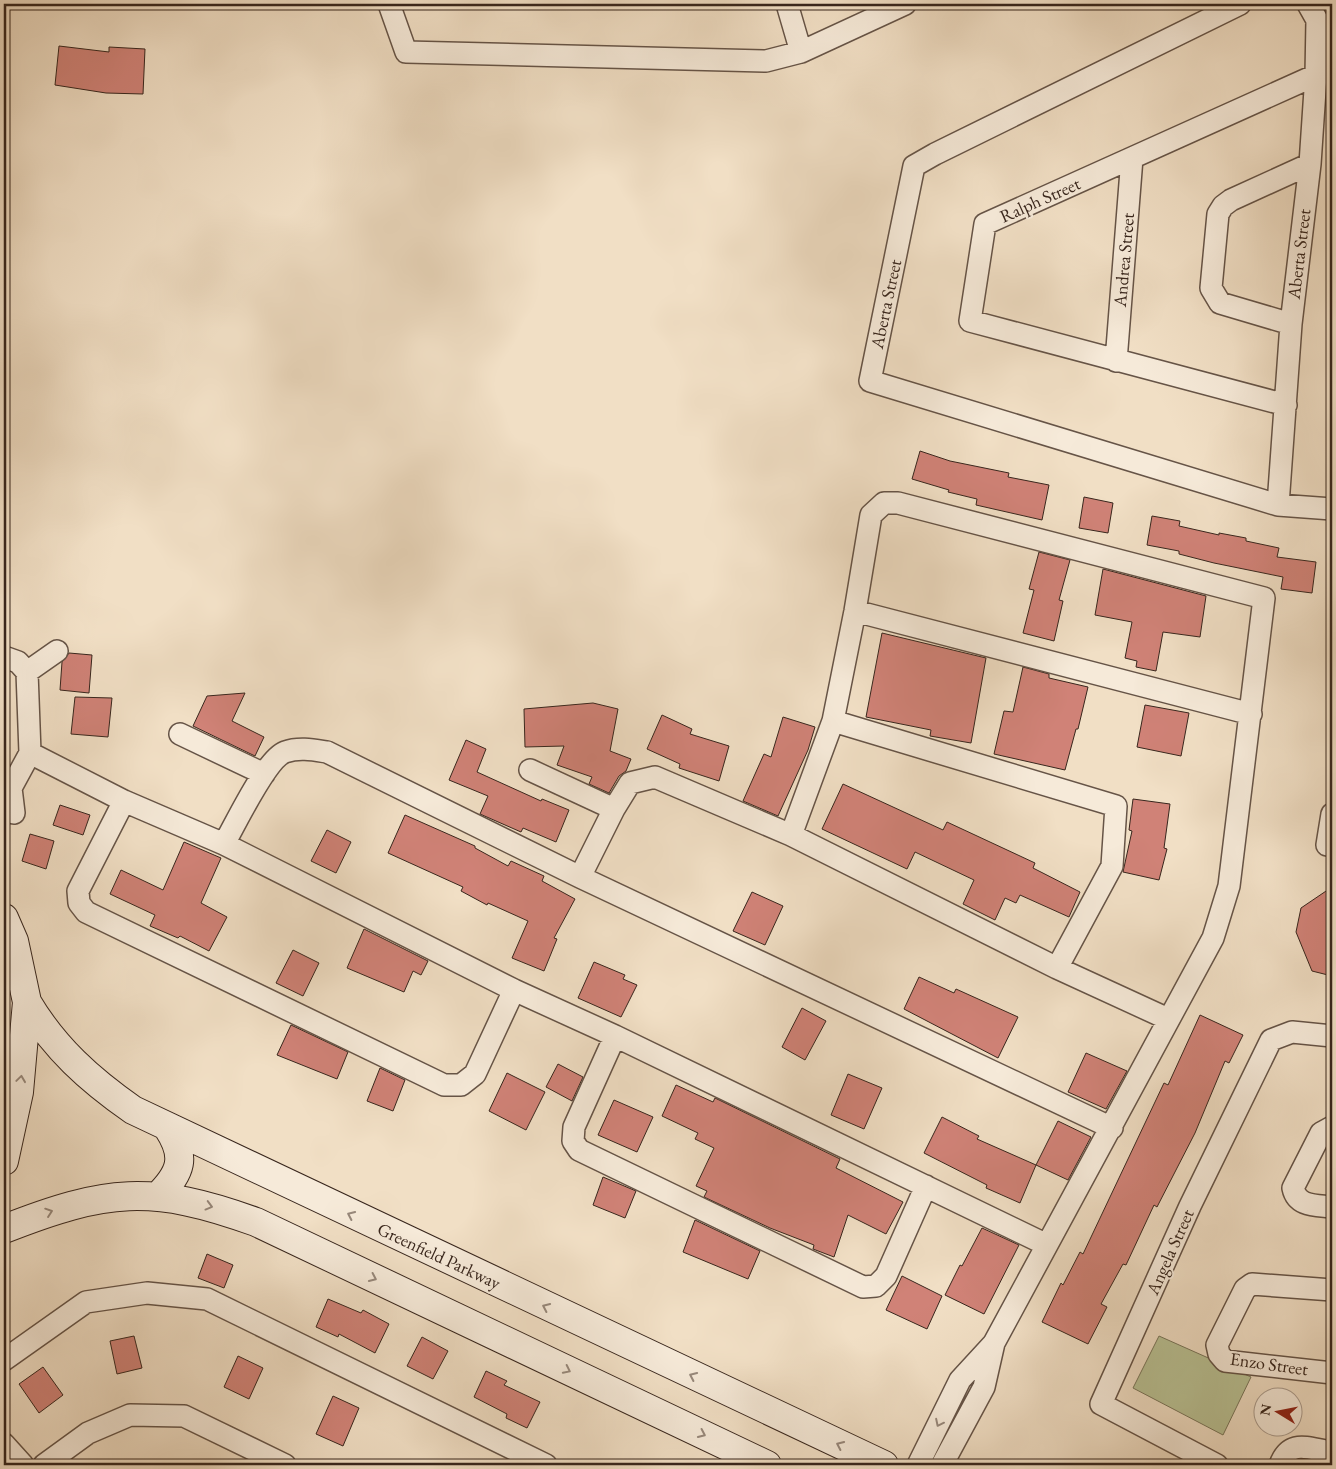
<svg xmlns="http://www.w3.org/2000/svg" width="1336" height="1469" font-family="'EB Garamond',serif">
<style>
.green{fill:#b9c295;stroke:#787459}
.building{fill:#d08277;stroke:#38261d}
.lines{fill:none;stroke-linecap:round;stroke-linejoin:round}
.street-casing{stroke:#665447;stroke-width:24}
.secondary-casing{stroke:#38261d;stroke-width:30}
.street{stroke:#f6ead9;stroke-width:21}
.secondary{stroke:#f6ead9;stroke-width:28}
.oneway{stroke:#97887b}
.labels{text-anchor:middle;stroke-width:4;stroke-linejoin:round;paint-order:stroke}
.street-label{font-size:18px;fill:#38261d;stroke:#f6ead9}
</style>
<rect width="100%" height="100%" fill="#f1dfc5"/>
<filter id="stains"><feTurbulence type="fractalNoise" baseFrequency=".004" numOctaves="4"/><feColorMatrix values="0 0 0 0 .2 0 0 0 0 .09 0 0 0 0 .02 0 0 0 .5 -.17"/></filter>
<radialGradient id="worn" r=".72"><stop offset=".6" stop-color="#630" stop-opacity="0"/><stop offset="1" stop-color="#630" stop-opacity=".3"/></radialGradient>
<path class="green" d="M 1159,1336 L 1251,1377 L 1223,1435 L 1133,1388 Z"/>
<path class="building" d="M 59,46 L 109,52 L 109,47 L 145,49 L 143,94 L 106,93 L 55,85 Z
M 920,451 L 950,461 L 1009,473 L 1008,477 L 1049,485 L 1042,520 L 976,505 L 977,499 L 948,492 L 949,490 L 912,479 Z
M 1084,497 L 1113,503 L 1108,533 L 1079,528 Z
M 1152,516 L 1180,521 L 1179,526 L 1219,535 L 1219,533 L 1246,538 L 1246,541 L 1279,548 L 1277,557 L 1316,562 L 1312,593 L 1281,589 L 1283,577 L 1214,563 L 1179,554 L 1179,551 L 1147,545 Z
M 1039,552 L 1070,560 L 1059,600 L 1063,601 L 1054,641 L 1023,633 L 1034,590 L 1029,589 Z
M 1103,569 L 1206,596 L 1200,637 L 1163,632 L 1156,671 L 1136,667 L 1137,661 L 1125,658 L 1132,622 L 1095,615 Z
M 882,633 L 986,658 L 971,743 L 930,736 L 931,730 L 866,717 Z
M 69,653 L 92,655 L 89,693 L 60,690 L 62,662 Z
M 1023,667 L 1049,674 L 1049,678 L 1088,687 L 1078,729 L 1076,729 L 1065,770 L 994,754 L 1004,711 L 1013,712 Z
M 245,693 L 232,721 L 264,737 L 255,756 L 193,726 L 207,696 Z
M 75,697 L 112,698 L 108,737 L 71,734 Z
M 593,703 L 618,709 L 610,751 L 631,759 L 626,771 L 619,776 L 609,793 L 589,784 L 592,777 L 557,765 L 564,746 L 525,747 L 524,709 Z
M 1145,705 L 1189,713 L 1181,756 L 1137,747 Z
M 662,715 L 692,729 L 690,734 L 729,746 L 719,781 L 679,768 L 680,764 L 647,749 Z
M 783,717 L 815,727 L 808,750 L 778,816 L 743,801 L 764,754 L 771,757 Z
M 466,740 L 486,749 L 477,772 L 541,801 L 542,799 L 569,810 L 556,842 L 523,828 L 521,832 L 480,814 L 488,796 L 449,780 Z
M 843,784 L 943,830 L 947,822 L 1035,863 L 1033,868 L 1080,892 L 1069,917 L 1020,895 L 1016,903 L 1005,898 L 995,920 L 963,904 L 974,880 L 915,852 L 907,869 L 822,829 Z
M 1133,799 L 1170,804 L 1164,848 L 1167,849 L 1159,880 L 1123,872 L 1132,831 L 1129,830 Z
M 60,805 L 90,815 L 83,835 L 53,825 Z
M 405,815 L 475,846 L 475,848 L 508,866 L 511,861 L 544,876 L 542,881 L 575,899 L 554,938 L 557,939 L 544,971 L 512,958 L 528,921 L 488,903 L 487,905 L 461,891 L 463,887 L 388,853 Z
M 327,830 L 351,842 L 336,873 L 311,861 Z
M 30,834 L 54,841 L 46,869 L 22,861 Z
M 184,842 L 221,858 L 201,903 L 227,917 L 209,951 L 180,936 L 178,938 L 150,926 L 155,915 L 110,894 L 121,870 L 163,890 Z
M 1332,887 L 1332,976 L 1312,971 L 1296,932 L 1301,908 Z
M 752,892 L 783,906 L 765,945 L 733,931 Z
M 364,929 L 428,961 L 421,975 L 413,971 L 404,992 L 347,968 Z
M 293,950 L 319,963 L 303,996 L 276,983 Z
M 594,962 L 625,975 L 623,979 L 637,985 L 621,1017 L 578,998 Z
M 919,977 L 954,993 L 956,989 L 1018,1017 L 998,1058 L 904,1009 Z
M 802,1008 L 826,1021 L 805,1060 L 782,1047 Z
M 1200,1015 L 1243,1035 L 1229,1063 L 1225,1061 L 1195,1133 L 1157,1207 L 1154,1205 L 1126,1265 L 1123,1264 L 1101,1304 L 1107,1307 L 1088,1344 L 1042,1322 L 1061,1283 L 1063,1285 L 1080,1252 L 1083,1254 L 1164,1083 L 1168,1085 Z
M 291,1025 L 348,1052 L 337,1079 L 277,1055 Z
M 1086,1053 L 1127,1071 L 1106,1109 L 1068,1092 Z
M 558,1064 L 583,1077 L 572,1101 L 546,1087 Z
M 380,1068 L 405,1080 L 393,1111 L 367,1101 Z
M 507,1073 L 545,1092 L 526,1130 L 489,1111 Z
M 848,1074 L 882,1088 L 864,1129 L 831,1115 Z
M 676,1085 L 713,1102 L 715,1098 L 840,1159 L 836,1168 L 903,1202 L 886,1234 L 848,1215 L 834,1257 L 813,1249 L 814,1245 L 770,1228 L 704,1197 L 707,1191 L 696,1186 L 714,1148 L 695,1139 L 698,1133 L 662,1116 Z
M 614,1100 L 653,1117 L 637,1152 L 598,1135 Z
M 942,1117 L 979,1136 L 977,1139 L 1036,1165 L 1020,1203 L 986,1188 L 987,1185 L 924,1153 Z
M 1058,1121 L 1091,1137 L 1068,1180 L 1036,1165 Z
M 603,1177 L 636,1191 L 625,1218 L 593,1205 Z
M 695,1220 L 760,1251 L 748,1279 L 683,1252 Z
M 982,1228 L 1019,1245 L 984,1314 L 945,1295 L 960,1265 L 962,1266 Z
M 207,1254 L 233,1265 L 224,1288 L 198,1278 Z
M 902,1276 L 942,1296 L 927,1329 L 886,1310 Z
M 328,1299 L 361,1313 L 363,1310 L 389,1324 L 375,1353 L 339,1334 L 338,1337 L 316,1327 Z
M 134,1336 L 142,1368 L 117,1374 L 110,1341 Z
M 422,1337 L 448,1351 L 433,1379 L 407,1366 Z
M 238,1356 L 263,1368 L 249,1399 L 224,1387 Z
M 43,1367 L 63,1395 L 39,1413 L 19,1384 Z
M 486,1371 L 507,1381 L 504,1385 L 540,1402 L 527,1428 L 506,1418 L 507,1414 L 474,1397 Z
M 333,1396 L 359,1408 L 343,1446 L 316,1434 Z"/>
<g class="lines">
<defs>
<path id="street" d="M 389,4 L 406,52 L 766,61 L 801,52 L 905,4
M 787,4 L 801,52
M 1240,4 L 935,154 L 914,166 L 870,381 L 1278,505 L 1332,509
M 1291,324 L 1220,303 L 1211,288 L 1218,214 L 1223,206 L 1231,200 L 1310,164
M 1116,361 L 1132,158
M 1286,405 L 970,321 L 985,224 L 1316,75
M 1278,505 L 1291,324 L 1310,164 L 1316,75 L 1317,20 L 1308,4
M 855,611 L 1251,714
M 4,657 L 18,662 L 27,672 L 30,753 L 11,788
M 27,672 L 57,651
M 833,721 L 1116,806 L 1112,866 L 1057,968
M 180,734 L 264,774
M 30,753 L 124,801 L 224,844 L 514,990 L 615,1036 L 1047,1245
M 530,770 L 614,809
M 4,781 L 11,788 L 14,813
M 124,801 L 78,891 L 79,903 L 86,912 L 444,1085 L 461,1085 L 475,1074 L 514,990
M 1332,814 L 1327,845 L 1332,845
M 791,835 L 833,721 L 855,611 L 871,515 L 884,503 L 898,503 L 1264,598 L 1229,886 L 1213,938 L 994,1343 L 960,1380 L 918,1465
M 224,844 C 235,825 266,759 285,752 C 299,747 314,750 327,752 L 580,877 L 1112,1128
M 580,877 L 614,809 L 630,783 L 655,777 L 791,835 L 1057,968 L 1168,1019
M 615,1036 L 574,1127 L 573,1141 L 579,1150 L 863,1287 L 876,1286 L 886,1276 L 926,1186
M 1332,1127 L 1321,1133 L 1293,1188 C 1297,1207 1316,1205 1332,1207
M 1332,1290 L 1252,1284 L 1245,1289 L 1217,1345 L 1219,1354 L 1225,1361 L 1332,1373
M 4,1360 L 86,1302 L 147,1293 L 207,1299 L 546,1465
M 4,1444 L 23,1465
M 44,1465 L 88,1433 L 130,1415 L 184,1416 L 285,1465
M 942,1465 L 984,1387 L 994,1343
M 1217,1465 L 1101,1404 L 1190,1206 L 1271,1040 L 1292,1032 L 1332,1036
M 1280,1465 C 1290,1438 1308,1449 1332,1452"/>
<path id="secondary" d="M 4,918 L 14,941 L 27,1002 L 19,1092 L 4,1161
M 27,1002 C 54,1048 90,1080 133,1110 L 884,1465
M 158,1196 C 181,1173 187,1157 168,1128
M 4,1229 C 106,1189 151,1184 256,1222 L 767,1465"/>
</defs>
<use href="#street" class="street-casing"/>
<use href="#secondary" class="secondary-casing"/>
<use href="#street" class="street"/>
<use href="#secondary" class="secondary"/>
</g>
<defs><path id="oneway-chevron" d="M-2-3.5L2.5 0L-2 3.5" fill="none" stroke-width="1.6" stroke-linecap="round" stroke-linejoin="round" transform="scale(1.25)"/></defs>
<g class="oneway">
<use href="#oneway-chevron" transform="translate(21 1079) rotate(-82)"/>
<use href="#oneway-chevron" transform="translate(209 1206) rotate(15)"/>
<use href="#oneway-chevron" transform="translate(49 1212) rotate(-19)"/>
<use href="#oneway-chevron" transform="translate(351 1215) rotate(-155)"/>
<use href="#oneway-chevron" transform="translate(373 1278) rotate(25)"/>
<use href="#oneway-chevron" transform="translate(546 1307) rotate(-155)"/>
<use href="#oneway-chevron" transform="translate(567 1370) rotate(26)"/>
<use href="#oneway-chevron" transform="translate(693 1376) rotate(-155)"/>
<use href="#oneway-chevron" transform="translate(939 1423) rotate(116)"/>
<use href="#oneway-chevron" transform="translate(702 1434) rotate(25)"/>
<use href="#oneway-chevron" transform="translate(840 1445) rotate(-155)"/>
</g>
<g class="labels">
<g class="street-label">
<text transform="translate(1040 200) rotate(-24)" y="6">Ralph Street</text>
<text transform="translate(1299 254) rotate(-83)" y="6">Aberta Street</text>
<text transform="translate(1124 260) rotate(-85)" y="6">Andrea Street</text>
<text transform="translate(886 304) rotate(-78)" y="6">Aberta Street</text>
<text transform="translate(1170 1252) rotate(-66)" y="6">Angela Street</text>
<text transform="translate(439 1256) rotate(25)" y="6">Greenfield Parkway</text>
<text transform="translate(1269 1364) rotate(8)" y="6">Enzo Street</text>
</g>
</g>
<rect width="1336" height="1469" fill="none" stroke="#f1dfc5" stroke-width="20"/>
<rect x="5" y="5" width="1326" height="1459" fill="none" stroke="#38261d" stroke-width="2.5"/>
<rect x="10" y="10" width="1316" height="1449" fill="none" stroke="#38261d"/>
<g transform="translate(1278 1412) rotate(280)"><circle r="24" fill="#f6ead9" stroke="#aa9c8e"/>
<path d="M0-4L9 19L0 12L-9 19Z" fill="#8f2418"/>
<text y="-8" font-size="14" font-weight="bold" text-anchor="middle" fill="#38261d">N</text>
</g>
<rect width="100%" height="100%" filter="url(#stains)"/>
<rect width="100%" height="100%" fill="url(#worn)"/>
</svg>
